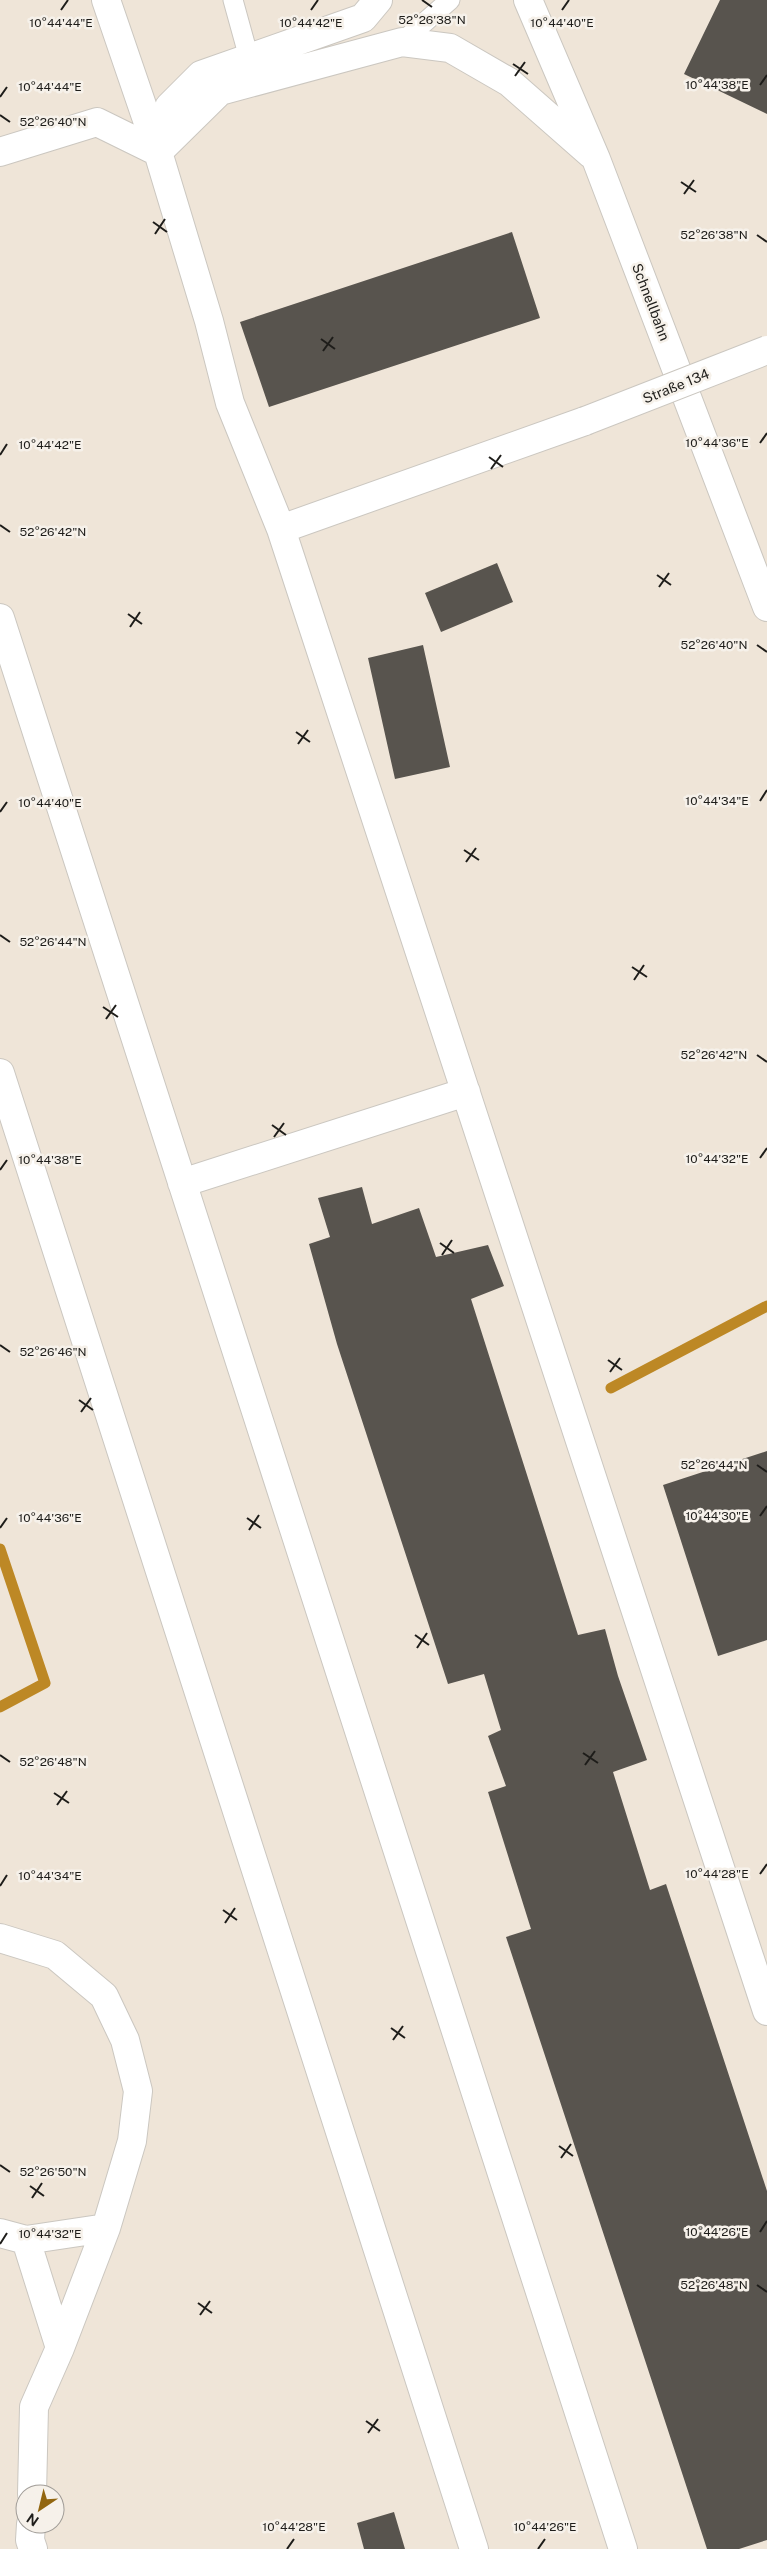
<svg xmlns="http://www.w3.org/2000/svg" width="767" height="2549" font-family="'Public Sans',sans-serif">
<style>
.built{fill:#efe5d8;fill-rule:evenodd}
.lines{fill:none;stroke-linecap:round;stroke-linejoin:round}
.stream{stroke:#bd8825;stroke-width:11}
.building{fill:#58544e}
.lane-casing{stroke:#cbc7c0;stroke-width:21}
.street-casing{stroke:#cbc7c0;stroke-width:30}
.lane{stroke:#fff;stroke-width:19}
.street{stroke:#fff;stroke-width:28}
.street-bridge-casing{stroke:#cbc7c0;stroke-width:30;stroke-linecap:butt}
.street-bridge{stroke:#fff;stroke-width:28}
.ticks{fill:none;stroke:#1e1d1a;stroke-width:2}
.labels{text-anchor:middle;stroke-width:5;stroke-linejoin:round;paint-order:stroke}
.street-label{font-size:14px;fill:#1e1d1a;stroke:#f6f1ea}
.ticks-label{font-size:12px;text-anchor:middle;fill:#1e1d1a;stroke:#f6f1ea;stroke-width:5;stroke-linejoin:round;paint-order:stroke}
</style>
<rect width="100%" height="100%" fill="#f6f1ea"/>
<path class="built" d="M 0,0 L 767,0 L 767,2549 L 0,2549 ZM 25,2494 L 55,2494 L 55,2524 L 25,2524 Z"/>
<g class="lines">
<path class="stream" d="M 611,1388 L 767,1306
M 0,1549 L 45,1683 L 0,1707"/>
</g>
<path class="building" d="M 720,0 L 767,0 L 767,114 L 684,74 Z
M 512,232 L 540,318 L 269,407 L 240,322 Z
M 497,563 L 513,602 L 441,632 L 425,593 Z
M 423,645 L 450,767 L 395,779 L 368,658 Z
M 362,1187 L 372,1224 L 419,1208 L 436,1257 L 488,1245 L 504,1286 L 471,1299 L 578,1635 L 605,1629 L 618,1676 L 647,1760 L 613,1772 L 650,1890 L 666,1884 L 767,2191 L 767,2540 L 739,2549 L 707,2549 L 506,1937 L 531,1929 L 488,1792 L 506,1786 L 488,1736 L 501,1730 L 484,1674 L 448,1684 L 337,1344 L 309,1244 L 330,1237 L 318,1198 Z
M 767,1451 L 767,1640 L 718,1656 L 663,1485 Z
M 394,2512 L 405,2549 L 364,2549 L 357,2523 Z"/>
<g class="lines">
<defs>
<path id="lane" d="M 233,0 L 249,58
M 402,42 L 450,0"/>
<path id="street" d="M 106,0 L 158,152 L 209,321 L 230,403 L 281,529 L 585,421
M 528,0 L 596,159 L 767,607
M 0,152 L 97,122 L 158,152
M 158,152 L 220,91 L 402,42 L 450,48 L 509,82 L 591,154
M 158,152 L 169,107 L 201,75 L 363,18 L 378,0
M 281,529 L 767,2011
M 0,618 L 623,2549
M 0,1073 L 474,2549
M 182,1183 L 466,1092
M 0,1938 L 55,1955 L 104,1996 L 125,2040 L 138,2091 L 132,2141 L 106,2228 L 60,2348
M 0,2233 L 26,2240 L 60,2348 L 34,2407 L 32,2494
M 26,2240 L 106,2228
M 31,2524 L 30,2540 L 33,2549"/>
</defs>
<use href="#lane" class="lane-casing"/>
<use href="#street" class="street-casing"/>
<use href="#lane" class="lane"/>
<use href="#street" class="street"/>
<defs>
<path id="street-bridge" d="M 585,421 L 767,350"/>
</defs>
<use href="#street-bridge" class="street-bridge-casing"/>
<use href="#street-bridge" class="street-bridge"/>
</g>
<path class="ticks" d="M 422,0 L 432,7M 61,10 L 68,0M 311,10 L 318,0M 562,10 L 569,0M 513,64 L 528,74M 515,76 L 525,62M 760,85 L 767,75M 0,97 L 7,87M 0,115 L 10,122M 681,182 L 696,192M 684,194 L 694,180M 153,222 L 167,232M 155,234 L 165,219M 757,235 L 767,242M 321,339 L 335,349M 323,351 L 333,337M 760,443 L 767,433M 0,455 L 7,444M 489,457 L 503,467M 491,469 L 501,455M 0,525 L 10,532M 657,575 L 671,585M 659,587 L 669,573M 128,614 L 142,624M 130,627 L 140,612M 757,645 L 767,652M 296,732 L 310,742M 298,744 L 308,730M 760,801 L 767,790M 0,812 L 7,802M 464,850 L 479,860M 466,862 L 476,848M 0,935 L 10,942M 632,967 L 647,977M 634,980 L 644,965M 103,1007 L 118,1017M 106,1019 L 116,1005M 757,1055 L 767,1062M 272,1125 L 286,1135M 274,1137 L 284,1123M 760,1158 L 767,1148M 0,1170 L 7,1160M 440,1243 L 454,1253M 442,1255 L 452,1240M 0,1345 L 10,1352M 608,1360 L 622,1370M 610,1372 L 620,1358M 79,1400 L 93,1410M 81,1412 L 91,1398M 757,1465 L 767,1472M 760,1516 L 767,1506M 247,1518 L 261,1528M 0,1528 L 7,1518M 249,1530 L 259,1515M 415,1635 L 429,1645M 417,1648 L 427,1633M 583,1753 L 598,1763M 0,1755 L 10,1762M 585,1765 L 595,1751M 54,1793 L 69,1803M 57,1805 L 67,1791M 760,1874 L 767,1864M 0,1886 L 7,1875M 223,1910 L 237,1920M 225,1923 L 235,1908M 391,2028 L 405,2038M 393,2040 L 403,2026M 559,2146 L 573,2156M 561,2158 L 571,2144M 0,2165 L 10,2172M 30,2186 L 44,2196M 32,2198 L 42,2183M 760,2232 L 767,2221M 0,2244 L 7,2233M 757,2285 L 767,2292M 198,2303 L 212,2313M 200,2315 L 210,2301M 366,2421 L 380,2431M 368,2433 L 378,2419M 287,2549 L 294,2539M 538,2549 L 545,2539"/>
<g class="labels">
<g class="street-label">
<text transform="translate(651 302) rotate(69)" y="5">Schnellbahn</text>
<text transform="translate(676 386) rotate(-22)" y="5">Straße 134</text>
</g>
</g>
<g class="ticks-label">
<text x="432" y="24">52°26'38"N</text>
<text x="61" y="27">10°44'44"E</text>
<text x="311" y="27">10°44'42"E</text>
<text x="562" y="27">10°44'40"E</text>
<text x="717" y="89">10°44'38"E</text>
<text x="50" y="91">10°44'44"E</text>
<text x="53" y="126">52°26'40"N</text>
<text x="714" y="239">52°26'38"N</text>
<text x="717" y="447">10°44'36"E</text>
<text x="50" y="449">10°44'42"E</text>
<text x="53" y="536">52°26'42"N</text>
<text x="714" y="649">52°26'40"N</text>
<text x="717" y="805">10°44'34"E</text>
<text x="50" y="807">10°44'40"E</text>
<text x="53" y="946">52°26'44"N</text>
<text x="714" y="1059">52°26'42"N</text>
<text x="717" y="1163">10°44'32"E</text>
<text x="50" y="1164">10°44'38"E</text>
<text x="53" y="1356">52°26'46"N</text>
<text x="714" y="1469">52°26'44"N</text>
<text x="717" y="1520">10°44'30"E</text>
<text x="50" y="1522">10°44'36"E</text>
<text x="53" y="1766">52°26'48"N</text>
<text x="717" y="1878">10°44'28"E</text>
<text x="50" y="1880">10°44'34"E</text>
<text x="53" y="2176">52°26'50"N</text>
<text x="717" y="2236">10°44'26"E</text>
<text x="50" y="2238">10°44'32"E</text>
<text x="714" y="2289">52°26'48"N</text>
<text x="294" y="2531">10°44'28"E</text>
<text x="545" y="2531">10°44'26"E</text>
</g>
<g transform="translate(40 2509) rotate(215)"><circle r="24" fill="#f6f1ea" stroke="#a09c97"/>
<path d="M0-4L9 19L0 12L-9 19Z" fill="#926610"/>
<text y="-8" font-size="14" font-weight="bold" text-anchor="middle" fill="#1e1d1a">N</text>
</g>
</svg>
